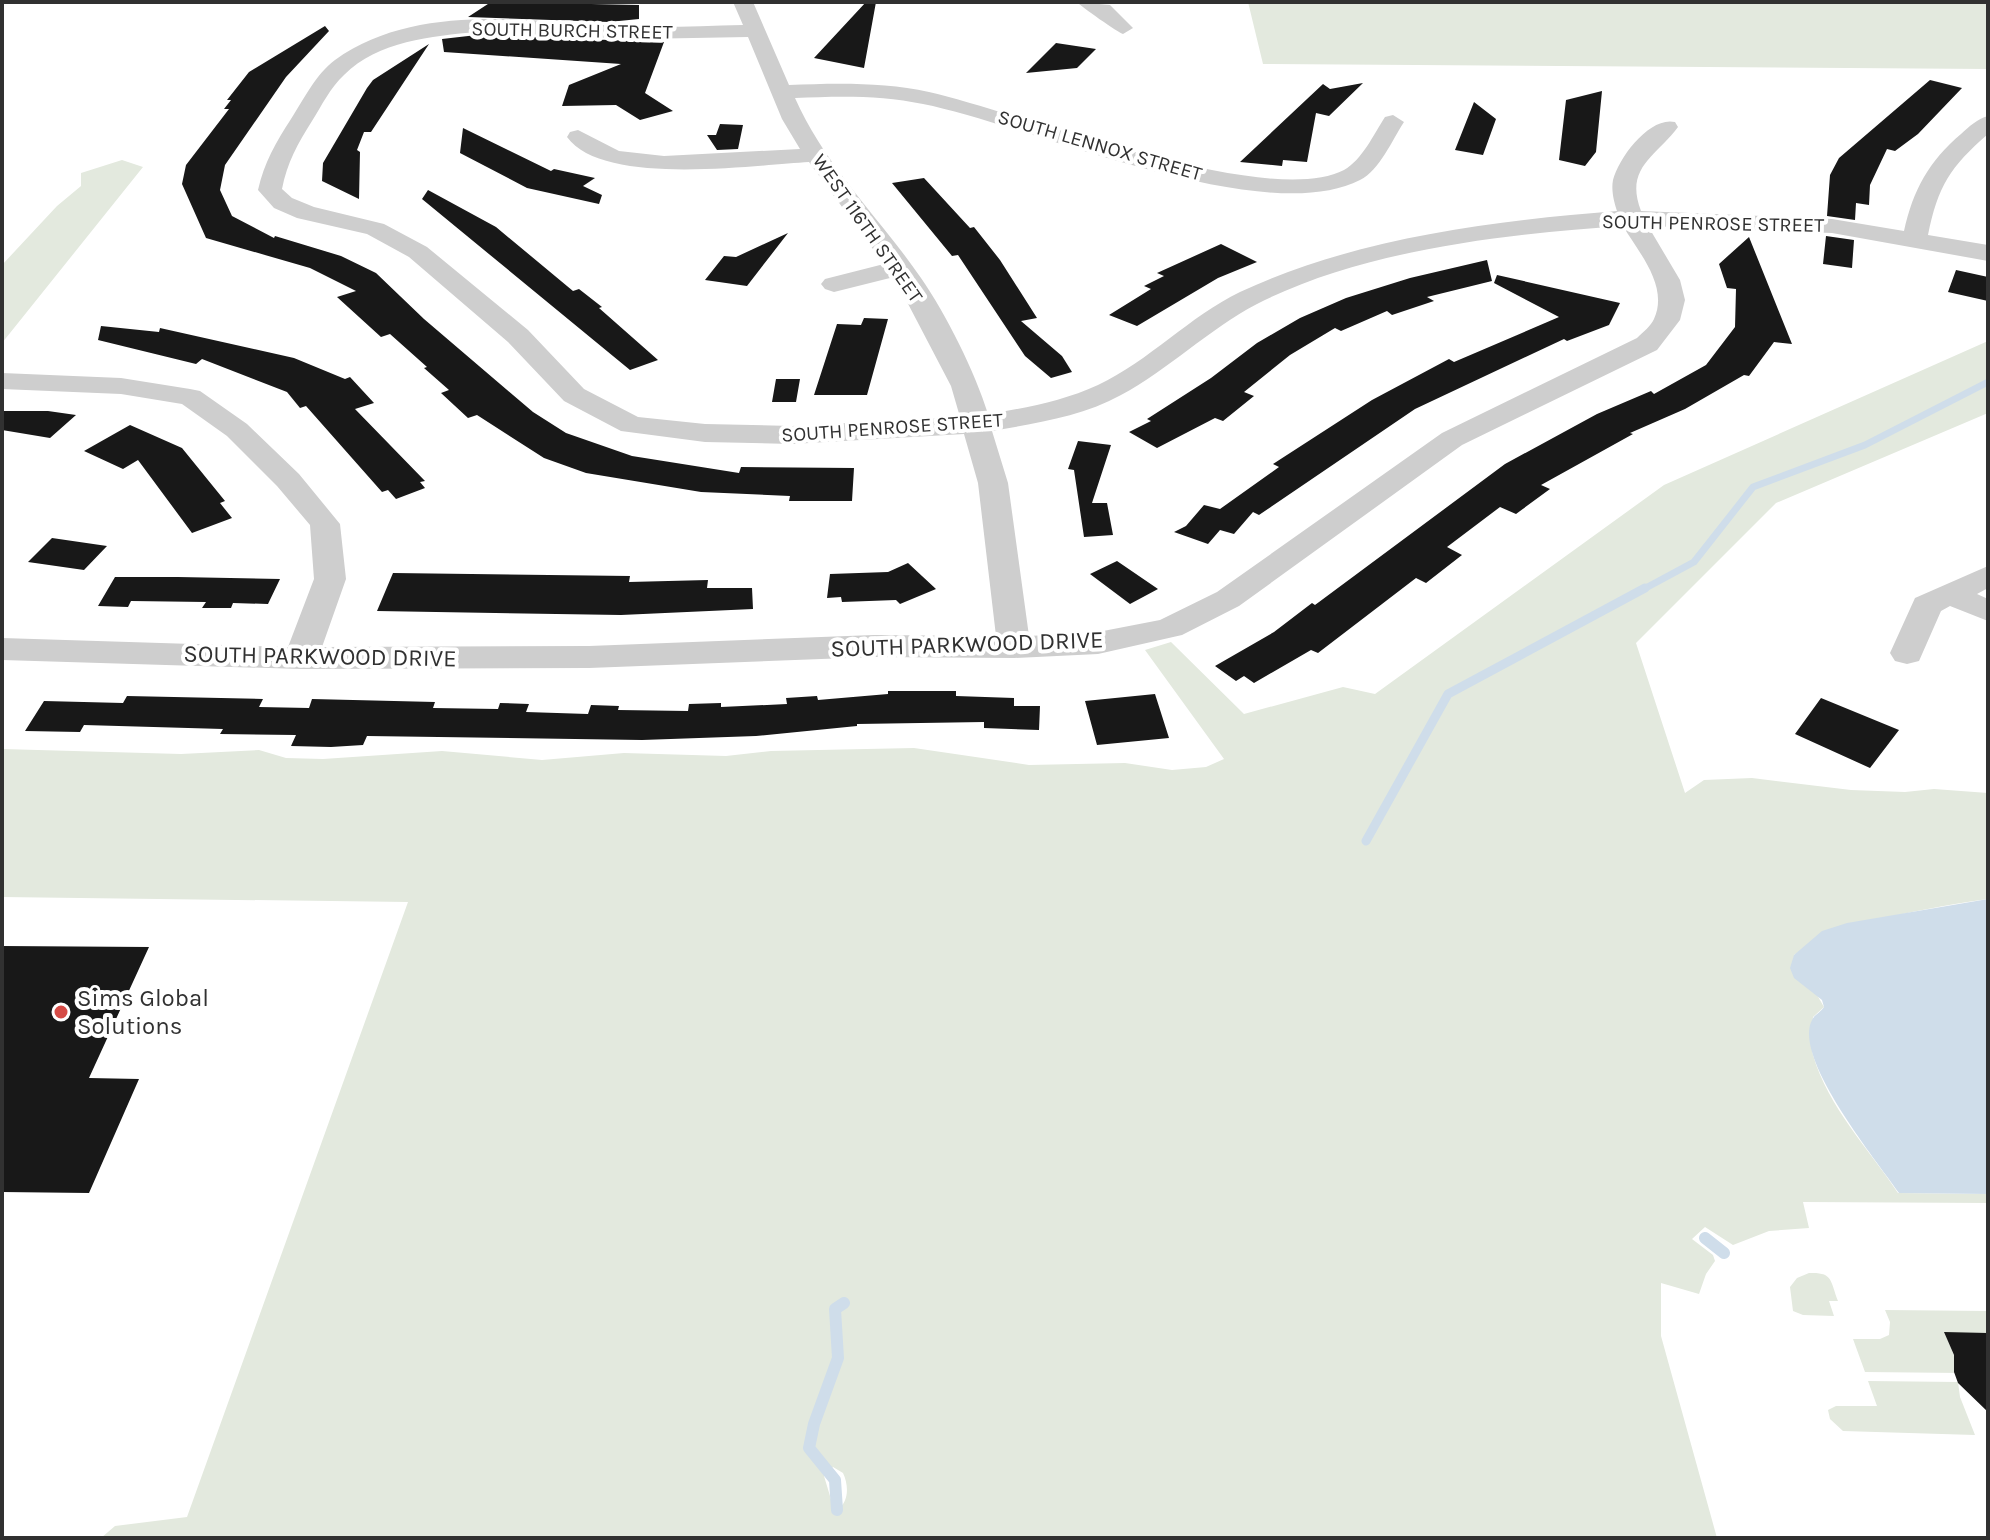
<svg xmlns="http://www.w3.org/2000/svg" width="1990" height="1540" font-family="Karla,sans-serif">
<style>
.green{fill:#e3e9de;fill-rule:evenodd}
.water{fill:#cfddea}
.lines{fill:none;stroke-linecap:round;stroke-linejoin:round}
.stream-far2{stroke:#cfddea;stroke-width:7}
.stream-far1{stroke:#cfddea;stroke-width:9}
.stream{stroke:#cfddea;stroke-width:12}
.building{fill:#181818}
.minor{fill:#cecece;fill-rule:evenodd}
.poi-dot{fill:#d54b46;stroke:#fff;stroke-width:3}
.labels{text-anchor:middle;stroke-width:8;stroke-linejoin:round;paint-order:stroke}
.far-street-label{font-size:20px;fill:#313131;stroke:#fff}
.street-label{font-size:24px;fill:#313131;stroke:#fff}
.poi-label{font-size:24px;fill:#313131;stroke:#fff;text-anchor:start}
</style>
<rect width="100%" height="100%" fill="#fff"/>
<path class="green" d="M 1248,2 L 1988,2 L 1988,69 L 1263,64 Z
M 122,160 L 143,167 L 2,343 L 2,265 L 57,206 L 81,186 L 81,173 Z
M 1988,341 L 1988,413 L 1776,503 L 1636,643 L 1685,793 L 1704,780 L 1752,778 L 1851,790 L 1905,792 L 1934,789 L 1988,793 L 1988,899 C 1933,907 1839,922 1794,955 L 1824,1007 L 1813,1017 C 1812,1029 1810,1043 1813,1055 C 1828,1107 1869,1149 1898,1193 L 1988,1194 L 1988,1203 L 1803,1202 L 1809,1228 L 1769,1231 L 1733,1245 L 1705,1227 L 1692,1239 L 1713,1255 L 1715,1261 L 1706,1274 L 1699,1294 L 1661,1283 L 1661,1336 L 1717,1538 L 101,1538 L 115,1526 L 187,1517 L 408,902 L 2,897 L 2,749 L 181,754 L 259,750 L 286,758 L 323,759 L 442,751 L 542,760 L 624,753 L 726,756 L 771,751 L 914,748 L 1029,765 L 1125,763 L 1172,770 L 1206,767 L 1224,759 L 1145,650 L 1171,642 L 1244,714 L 1343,687 L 1375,694 L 1664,485 ZM 833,1467 L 843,1473 C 849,1486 849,1502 837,1510 L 833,1506 L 824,1476 Z
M 1809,1273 C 1833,1272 1830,1280 1838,1301 L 1829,1301 L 1834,1316 L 1803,1315 L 1793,1311 L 1790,1287 L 1797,1278 Z
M 1885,1310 L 1988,1311 L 1988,1333 L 1945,1333 L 1961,1373 L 1865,1372 L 1853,1339 L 1880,1339 L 1889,1335 L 1890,1322 Z
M 1868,1381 L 1958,1382 L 1960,1397 L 1975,1435 L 1843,1431 L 1830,1419 L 1828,1410 L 1836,1406 L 1877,1406 Z"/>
<path class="water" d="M 1988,899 L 1988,1194 L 1899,1193 C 1878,1162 1792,1058 1812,1020 C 1814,1015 1821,1012 1824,1007 L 1822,1000 L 1794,978 L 1790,968 L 1794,955 L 1822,931 L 1847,923 Z"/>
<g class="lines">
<path class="stream-far2" d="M 1642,590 L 1694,562 L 1753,487 L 1865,445 L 1988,382"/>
<path class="stream-far1" d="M 1366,841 L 1448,694 L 1645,588"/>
<path class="stream" d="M 1705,1238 L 1724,1253
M 837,1510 L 835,1480 L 809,1448 L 814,1424 L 838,1358 L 835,1309 L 844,1303"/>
</g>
<path class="building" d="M 491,2 L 639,5 L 639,19 L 609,22 L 468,17 Z
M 866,2 L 876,2 L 864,68 L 814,58 Z
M 325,26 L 329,31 L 286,77 L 225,165 L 220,190 L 232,216 L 274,238 L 275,236 L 341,256 L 376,273 L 424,319 L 533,412 L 566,433 L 632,456 L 739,473 L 741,467 L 854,468 L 852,501 L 789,501 L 790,496 L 701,492 L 586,473 L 544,458 L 477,415 L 468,418 L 441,393 L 449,390 L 424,368 L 427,367 L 390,334 L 381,337 L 337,297 L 356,291 L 310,268 L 206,238 L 182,184 L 186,165 L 229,109 L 224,109 L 231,100 L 227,100 L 249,72 Z
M 477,35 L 664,42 L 645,93 L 673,111 L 640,120 L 616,105 L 562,106 L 569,85 L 621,64 L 444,52 L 442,39 Z
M 1056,43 L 1096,49 L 1077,68 L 1026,73 Z
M 429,44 L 371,132 L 364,132 L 357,150 L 360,152 L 359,199 L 322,181 L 323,163 L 367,88 L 373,80 Z
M 1930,80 L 1962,88 L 1918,134 L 1895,151 L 1887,149 L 1870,185 L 1869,205 L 1856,203 L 1855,220 L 1827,216 L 1830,175 L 1839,158 Z
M 1363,83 L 1329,116 L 1316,113 L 1307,162 L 1283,160 L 1282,166 L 1240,162 L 1323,84 L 1330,89 Z
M 1602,91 L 1596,152 L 1585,166 L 1559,160 L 1566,100 Z
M 1474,102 L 1496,119 L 1483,155 L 1455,150 Z
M 720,124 L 743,125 L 738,149 L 717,150 L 707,135 L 716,135 Z
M 463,128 L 551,171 L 554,169 L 595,178 L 583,186 L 602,195 L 599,204 L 527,188 L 460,153 Z
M 924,178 L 970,228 L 974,227 L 1000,260 L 1037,318 L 1021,321 L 1062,356 L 1072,372 L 1051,378 L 1025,356 L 958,255 L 952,256 L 892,183 Z
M 428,190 L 496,227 L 573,291 L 579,289 L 602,307 L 599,308 L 658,360 L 630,370 L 422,199 Z
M 788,233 L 747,286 L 705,280 L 724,256 L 736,257 Z
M 1826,236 L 1854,240 L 1852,268 L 1823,264 Z
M 1749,237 L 1792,344 L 1774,342 L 1749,376 L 1744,375 L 1685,409 L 1630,433 L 1633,434 L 1541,485 L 1550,489 L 1516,514 L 1500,507 L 1447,547 L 1462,555 L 1426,583 L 1416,578 L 1318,653 L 1311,650 L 1254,683 L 1244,676 L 1236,681 L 1215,666 L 1274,632 L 1312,603 L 1315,605 L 1505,464 L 1597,414 L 1651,391 L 1654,394 L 1706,365 L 1735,327 L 1736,289 L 1727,288 L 1719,264 Z
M 1221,244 L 1257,262 L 1218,278 L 1137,326 L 1109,315 L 1151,289 L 1144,286 L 1164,276 L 1157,273 Z
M 1487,260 L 1492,281 L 1427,297 L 1434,301 L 1392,315 L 1387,311 L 1341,331 L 1335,328 L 1290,355 L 1244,392 L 1254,396 L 1223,421 L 1215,418 L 1157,448 L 1129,432 L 1151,421 L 1147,419 L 1211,378 L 1257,343 L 1300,318 L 1346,298 L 1410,278 Z
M 1956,270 L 1988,277 L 1988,301 L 1948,292 Z
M 1497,275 L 1620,303 L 1609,325 L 1567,341 L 1564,339 L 1415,409 L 1259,515 L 1253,512 L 1234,534 L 1220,530 L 1208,544 L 1174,532 L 1186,526 L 1204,505 L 1220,509 L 1279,467 L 1273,464 L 1372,400 L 1449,359 L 1454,362 L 1559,317 L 1494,283 Z
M 864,318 L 888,319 L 867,395 L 814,395 L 837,324 L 861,325 Z
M 101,326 L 159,332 L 160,328 L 294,358 L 345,379 L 350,377 L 374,403 L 355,409 L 425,481 L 420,482 L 425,488 L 396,499 L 388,490 L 382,492 L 306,406 L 300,408 L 287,392 L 202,359 L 196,364 L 98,340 Z
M 776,379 L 800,379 L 796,402 L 772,402 Z
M 2,411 L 48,411 L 76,415 L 50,438 L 2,430 Z
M 130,425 L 182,448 L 225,501 L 220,503 L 232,518 L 192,533 L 138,460 L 123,469 L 84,451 Z
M 1078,441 L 1111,445 L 1092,503 L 1107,503 L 1113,535 L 1084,537 L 1074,470 L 1068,469 Z
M 52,538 L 107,546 L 84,570 L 28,562 Z
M 1117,561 L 1158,589 L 1130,604 L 1090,574 Z
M 908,563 L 936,589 L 900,604 L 896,600 L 842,602 L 841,597 L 827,598 L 830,574 L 888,572 Z
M 393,573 L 630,576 L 629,582 L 708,580 L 707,588 L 752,588 L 753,609 L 621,615 L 377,611 Z
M 115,577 L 178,577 L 280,579 L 268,604 L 233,603 L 231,608 L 202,608 L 206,602 L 131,601 L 128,607 L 98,606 Z
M 888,691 L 956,691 L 956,696 L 1014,698 L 1014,706 L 1040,706 L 1039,730 L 984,728 L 984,722 L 857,724 L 857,726 L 756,736 L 642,740 L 367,736 L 363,745 L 331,747 L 291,746 L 296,735 L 220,734 L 223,729 L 84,725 L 80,732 L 25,731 L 44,701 L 123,703 L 127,696 L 263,699 L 259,707 L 309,708 L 312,699 L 435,702 L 433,708 L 498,709 L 500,703 L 529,704 L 526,712 L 588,714 L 591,705 L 619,706 L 618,710 L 688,711 L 689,704 L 721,703 L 721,707 L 787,704 L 786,698 L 817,696 L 818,700 L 888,694 Z
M 1155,694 L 1169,738 L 1097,745 L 1085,701 Z
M 1821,698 L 1899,730 L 1870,768 L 1795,734 Z
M 2,946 L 149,947 L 89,1078 L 139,1079 L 89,1193 L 2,1192 Z
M 1944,1332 L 1988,1333 L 1988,1412 L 1958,1383 L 1954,1372 L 1954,1355 Z"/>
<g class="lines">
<path class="minor" d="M 733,2 L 753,2 L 789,85 C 836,83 884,82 929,92 C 1018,112 1267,210 1344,170 C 1362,160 1374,134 1385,117 L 1393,115 L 1404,122 C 1392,140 1380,170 1360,180 C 1263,230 1029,125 923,104 C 881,95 838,96 795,98 C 825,166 879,217 921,278 C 946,314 975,372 988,414 C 1026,408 1063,401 1098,385 C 1149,361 1190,316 1240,292 C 1356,238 1491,221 1617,211 C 1614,202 1611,190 1613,180 C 1619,157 1650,116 1675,122 L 1678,127 C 1657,156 1624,167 1641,211 L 1832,219 L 1904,231 C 1913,190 1929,161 1961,134 C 1970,126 1977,119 1988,116 L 1988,134 C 1950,167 1938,186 1928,235 L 1988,245 L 1988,261 L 1832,233 L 1648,226 L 1680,280 L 1685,300 L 1680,320 L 1657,350 L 1462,445 L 1239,606 L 1182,635 L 1098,654 L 1014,658 L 874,657 L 589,668 L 301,669 L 2,660 L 2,638 L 288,647 L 314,579 L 310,525 L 277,486 L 227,436 L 182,404 L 121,394 L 2,389 L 2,373 L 121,378 L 190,389 L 200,391 L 247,424 L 299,474 L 340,524 L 346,579 L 322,647 L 589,646 L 874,635 L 996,636 L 978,483 L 964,434 L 792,444 L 705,442 L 621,431 L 564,401 L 508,342 L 409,257 L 367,234 L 297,218 L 274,208 L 258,190 C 264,163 276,142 291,119 C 304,99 316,74 335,60 C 416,2 528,21 620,26 C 661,28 702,26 743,25 ZM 477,32 L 638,39 L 748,37 L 782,119 L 800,149 L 664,156 L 619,151 L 578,130 L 570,132 L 567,137 C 603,187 752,165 809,162 L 884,264 L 825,279 L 821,284 L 825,289 L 834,292 L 894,277 L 951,386 L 960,417 L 792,426 L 705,424 L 638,417 L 584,389 L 528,330 L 427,247 L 384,224 L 314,207 L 292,198 L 282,189 C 287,163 298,143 312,121 C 322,105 330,88 344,75 C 378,41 432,36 477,32 ZM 1623,226 C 1639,253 1669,286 1654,319 C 1651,326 1643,332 1637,338 L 1442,433 L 1217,592 L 1160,620 L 1098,632 L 1029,636 L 1008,483 L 992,431 C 1036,423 1081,417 1121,395 C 1168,370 1209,329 1257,304 C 1362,250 1506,234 1623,226 Z
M 1077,2 L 1110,5 L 1133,28 L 1123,34 C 1119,33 1080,6 1077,2 Z
M 1988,566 L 1988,588 L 1977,594 L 1988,599 L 1988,621 L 1950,606 L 1941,611 L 1919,661 L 1907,664 L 1895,661 L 1890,653 L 1915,598 Z"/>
</g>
<circle class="poi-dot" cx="61" cy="1012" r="8"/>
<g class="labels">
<g class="far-street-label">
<text transform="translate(572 30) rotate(1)" y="7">SOUTH BURCH STREET</text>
<text transform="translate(1100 145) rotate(16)" y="7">SOUTH LENNOX STREET</text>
<text transform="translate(1713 223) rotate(1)" y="7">SOUTH PENROSE STREET</text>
<text transform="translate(868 228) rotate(55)" y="7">WEST 116TH STREET</text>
<text transform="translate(892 427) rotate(-4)" y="7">SOUTH PENROSE STREET</text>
</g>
<g class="street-label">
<text transform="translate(967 644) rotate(-2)" y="8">SOUTH PARKWOOD DRIVE</text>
<text transform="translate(320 656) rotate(1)" y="8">SOUTH PARKWOOD DRIVE</text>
</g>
<g class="poi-label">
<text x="77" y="1006">Sims Global<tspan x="77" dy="28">Solutions</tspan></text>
</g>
</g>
<rect width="1990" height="1540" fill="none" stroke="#313131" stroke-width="8"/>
</svg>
